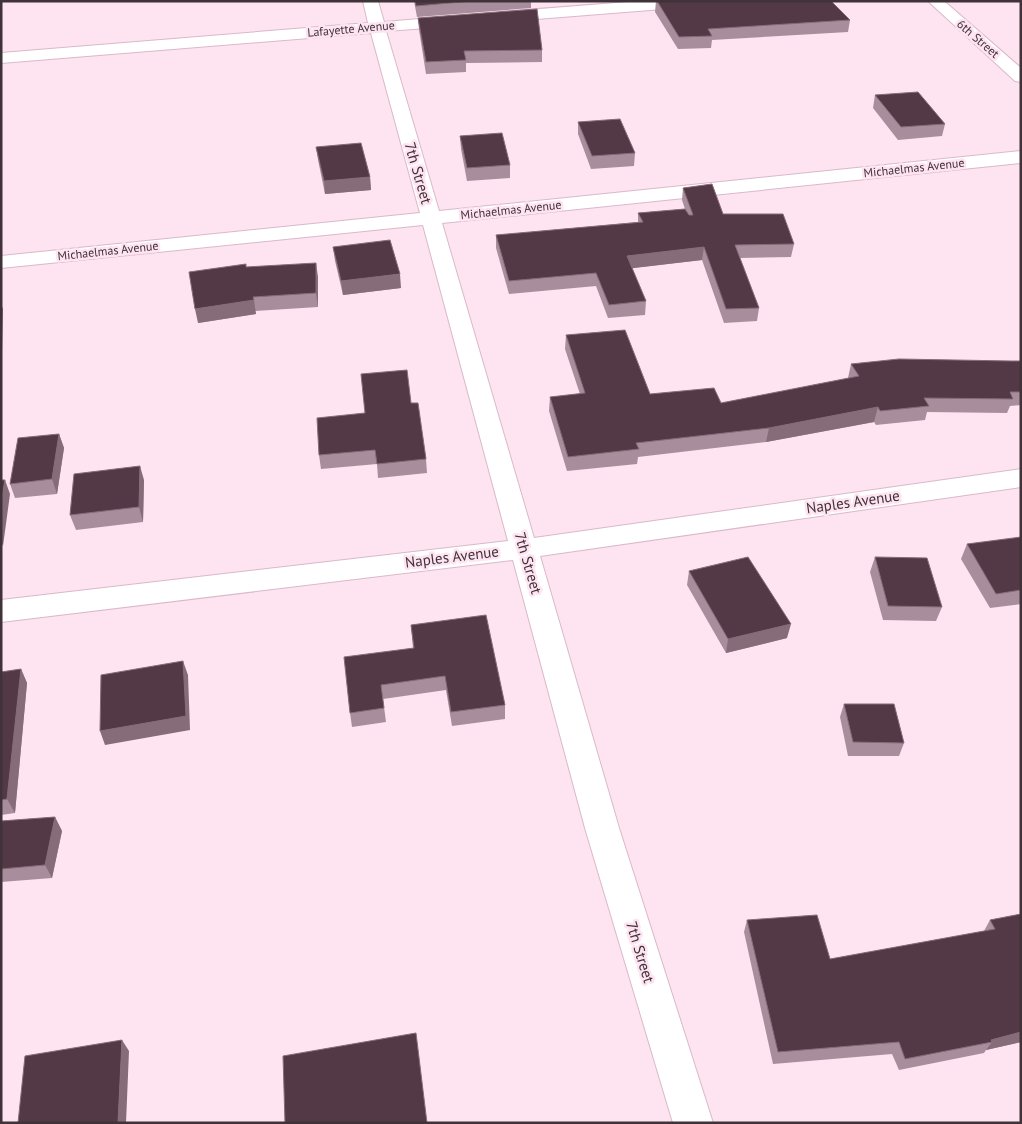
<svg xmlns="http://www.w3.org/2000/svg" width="1022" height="1124" font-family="'PT Sans',sans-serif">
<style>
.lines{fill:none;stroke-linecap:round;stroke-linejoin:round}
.minor-casing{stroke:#d9b9c9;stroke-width:2}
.minor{fill:#fff;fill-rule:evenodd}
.wall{fill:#a88e9c}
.shaded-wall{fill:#866b79}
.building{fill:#533846;stroke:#866b79}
.labels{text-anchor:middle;stroke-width:5;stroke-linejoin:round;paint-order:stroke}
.far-street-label{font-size:12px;fill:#3f3238;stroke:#fee3f1}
.street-label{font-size:15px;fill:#3f3238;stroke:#fee3f1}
</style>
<rect width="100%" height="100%" fill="#fee3f1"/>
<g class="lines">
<defs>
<path id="minor" d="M 363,1 L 378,1 L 384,22 L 455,16 L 463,21 L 455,26 L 386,31 L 439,211 L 1021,151 L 1021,163 L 442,223 L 534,538 L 1021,469 L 1021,487 L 540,556 L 619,828 L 713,1123 L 673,1123 L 585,828 L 513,560 L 1,622 L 1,600 L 508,541 L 423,225 L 1,268 L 1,256 L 420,213 L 371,33 L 1,63 L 1,53 L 368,23 Z
M 641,1 L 708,1 L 701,6 L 500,22 L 492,17 L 500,12 Z
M 928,1 L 944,1 L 1021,68 L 1021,82 L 1015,81 Z"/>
</defs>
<use href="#minor" class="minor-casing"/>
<use href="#minor" class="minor"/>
</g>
<path class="wall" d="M 414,1 L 531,1 L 531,8 L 417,17 Z
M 656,1 L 831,1 L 850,20 L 848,32 L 712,40 L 711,48 L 678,49 L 655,12 Z
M 418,18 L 542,50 L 542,62 L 466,63 L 466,72 L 426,74 L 419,30 Z
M 875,95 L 945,124 L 942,136 L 898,140 L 873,108 Z
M 578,122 L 635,153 L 634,166 L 591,169 L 578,134 Z
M 460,136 L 510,165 L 510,178 L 467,181 L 461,149 Z
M 316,147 L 370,177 L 371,190 L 325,194 L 318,160 Z
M 683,188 L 723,214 L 794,244 L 791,257 L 740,258 L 759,308 L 757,321 L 724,323 L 702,260 L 632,268 L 646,301 L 645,315 L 608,318 L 596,286 L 509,294 L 496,248 L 496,235 L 638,222 L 638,213 L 685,209 L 682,200 Z
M 333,247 L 401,288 L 343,295 L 335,261 Z
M 246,267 L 318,277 L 318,307 L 255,311 L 256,314 L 198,323 Z
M 566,335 L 650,394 L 721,403 L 848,379 L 848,378 L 851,364 L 1021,361 L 1021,405 L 1010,406 L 1007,413 L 927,412 L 925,420 L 876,425 L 874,422 L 766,442 L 638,457 L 637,464 L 567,471 L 549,411 L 550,397 L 580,394 L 565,349 Z
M 411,403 L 426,459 L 427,473 L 378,478 L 377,464 L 321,469 L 319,455 L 365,413 Z
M 59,434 L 64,448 L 57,494 L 15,498 L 10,484 Z
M 144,480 L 143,522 L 76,530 L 70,515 Z
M 1021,537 L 1021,604 L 990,608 L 961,559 L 967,544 Z
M 875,557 L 942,607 L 936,621 L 883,620 L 870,572 Z
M 689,571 L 787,638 L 726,653 L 687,585 Z
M 411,625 L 505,705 L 505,719 L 452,726 L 446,690 L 383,699 L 386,722 L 352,727 L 350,713 L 413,648 Z
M 21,669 L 27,683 L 15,813 L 1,815 L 1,672 Z
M 844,704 L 904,743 L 899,756 L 848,756 L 840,717 Z
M 55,817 L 62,831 L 52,878 L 1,882 L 1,821 Z
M 1021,914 L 1021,1042 L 986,1050 L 984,1053 L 899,1070 L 892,1054 L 773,1064 L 744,932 L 747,920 L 830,959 L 984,931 L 990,920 Z"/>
<path class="shaded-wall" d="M 370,177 L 371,190 L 325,194 L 324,181 Z
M 704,247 L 702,260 L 626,269 L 627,256 Z
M 316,263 L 318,277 L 318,307 L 316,293 Z
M 400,274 L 401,288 L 343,295 L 341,281 Z
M 254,300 L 256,314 L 198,323 L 195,309 Z
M 1,304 L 3,309 L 2,352 L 1,352 Z
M 878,407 L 874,422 L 766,442 L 769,428 Z
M 59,434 L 64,448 L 57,494 L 52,479 Z
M 140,466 L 144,480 L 143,522 L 139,507 Z
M 5,480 L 10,494 L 3,546 L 1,542 L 1,503 Z
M 791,624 L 787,638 L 726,653 L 728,639 Z
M 183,661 L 188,675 L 190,730 L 105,745 L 100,731 Z
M 21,669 L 27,683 L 15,813 L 7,799 Z
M 55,817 L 62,831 L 52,878 L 45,865 Z
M 1021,1032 L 1021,1042 L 986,1050 L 992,1042 L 991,1040 Z
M 122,1040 L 129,1051 L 126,1123 L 118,1123 Z"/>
<path class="building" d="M 415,1 L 473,1 L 416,6 Z
M 657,1 L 831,1 L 850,20 L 708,29 L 712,36 L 679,37 Z
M 537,9 L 542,50 L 464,51 L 466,60 L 426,62 L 418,18 Z
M 918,92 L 945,124 L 901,127 L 875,95 Z
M 620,119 L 635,153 L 592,156 L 578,122 Z
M 502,133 L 510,165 L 467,168 L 460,136 Z
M 361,143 L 370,177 L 324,181 L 316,147 Z
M 712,184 L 723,214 L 783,214 L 794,244 L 735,245 L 759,308 L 726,309 L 704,247 L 627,256 L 646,301 L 609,305 L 596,273 L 509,281 L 496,235 L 643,222 L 638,213 L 685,209 L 689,215 L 693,215 L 683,188 Z
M 390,240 L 400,274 L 341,281 L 333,247 Z
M 316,263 L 316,293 L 253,297 L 254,300 L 195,309 L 189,272 L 246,264 L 246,267 Z
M 625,330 L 650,394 L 714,388 L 721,403 L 859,376 L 851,364 L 899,359 L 1011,361 L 1021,361 L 1021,392 L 1010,392 L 1013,399 L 924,398 L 929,406 L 880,411 L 878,407 L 769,428 L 636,443 L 639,449 L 568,457 L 550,397 L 585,393 L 566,335 Z
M 407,370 L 411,403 L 418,403 L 426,459 L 377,464 L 375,450 L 319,455 L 317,418 L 365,413 L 361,374 Z
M 59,434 L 52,479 L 10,484 L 18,438 Z
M 140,466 L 139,507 L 70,515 L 74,474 Z
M 1,480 L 5,480 L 1,503 Z
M 1021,537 L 1021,590 L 996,594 L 967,544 Z
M 748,557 L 791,624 L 728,639 L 689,571 Z
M 875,557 L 927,558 L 942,607 L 888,606 Z
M 486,615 L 505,705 L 451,712 L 445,676 L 381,685 L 384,708 L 350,713 L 344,657 L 414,648 L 411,625 Z
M 183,661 L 186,716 L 100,731 L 101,675 Z
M 21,669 L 7,799 L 1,800 L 1,672 Z
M 844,704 L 894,704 L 904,743 L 853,742 Z
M 55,817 L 45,865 L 1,869 L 1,821 Z
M 1021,914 L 1021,1032 L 991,1040 L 992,1042 L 905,1059 L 899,1042 L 778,1052 L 747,920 L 817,915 L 830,959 L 995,929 L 990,920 Z
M 416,1033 L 427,1123 L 285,1123 L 283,1056 Z
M 122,1040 L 118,1123 L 18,1123 L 25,1056 Z"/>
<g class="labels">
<g class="far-street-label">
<text transform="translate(351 29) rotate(-5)" y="4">Lafayette Avenue</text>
<text transform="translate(978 39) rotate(41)" y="4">6th Street</text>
<text transform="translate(914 168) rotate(-6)" y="4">Michaelmas Avenue</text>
<text transform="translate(511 210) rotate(-6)" y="4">Michaelmas Avenue</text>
<text transform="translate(108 251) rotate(-6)" y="4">Michaelmas Avenue</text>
</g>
<g class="street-label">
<text transform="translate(418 173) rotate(74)" y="5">7th Street</text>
<text transform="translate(853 502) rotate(-8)" y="5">Naples Avenue</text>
<text transform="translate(452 557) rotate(-7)" y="5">Naples Avenue</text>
<text transform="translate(528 563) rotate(74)" y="5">7th Street</text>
<text transform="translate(640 952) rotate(73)" y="5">7th Street</text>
</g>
</g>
<rect width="1022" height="1124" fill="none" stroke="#3f3238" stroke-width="5"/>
</svg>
